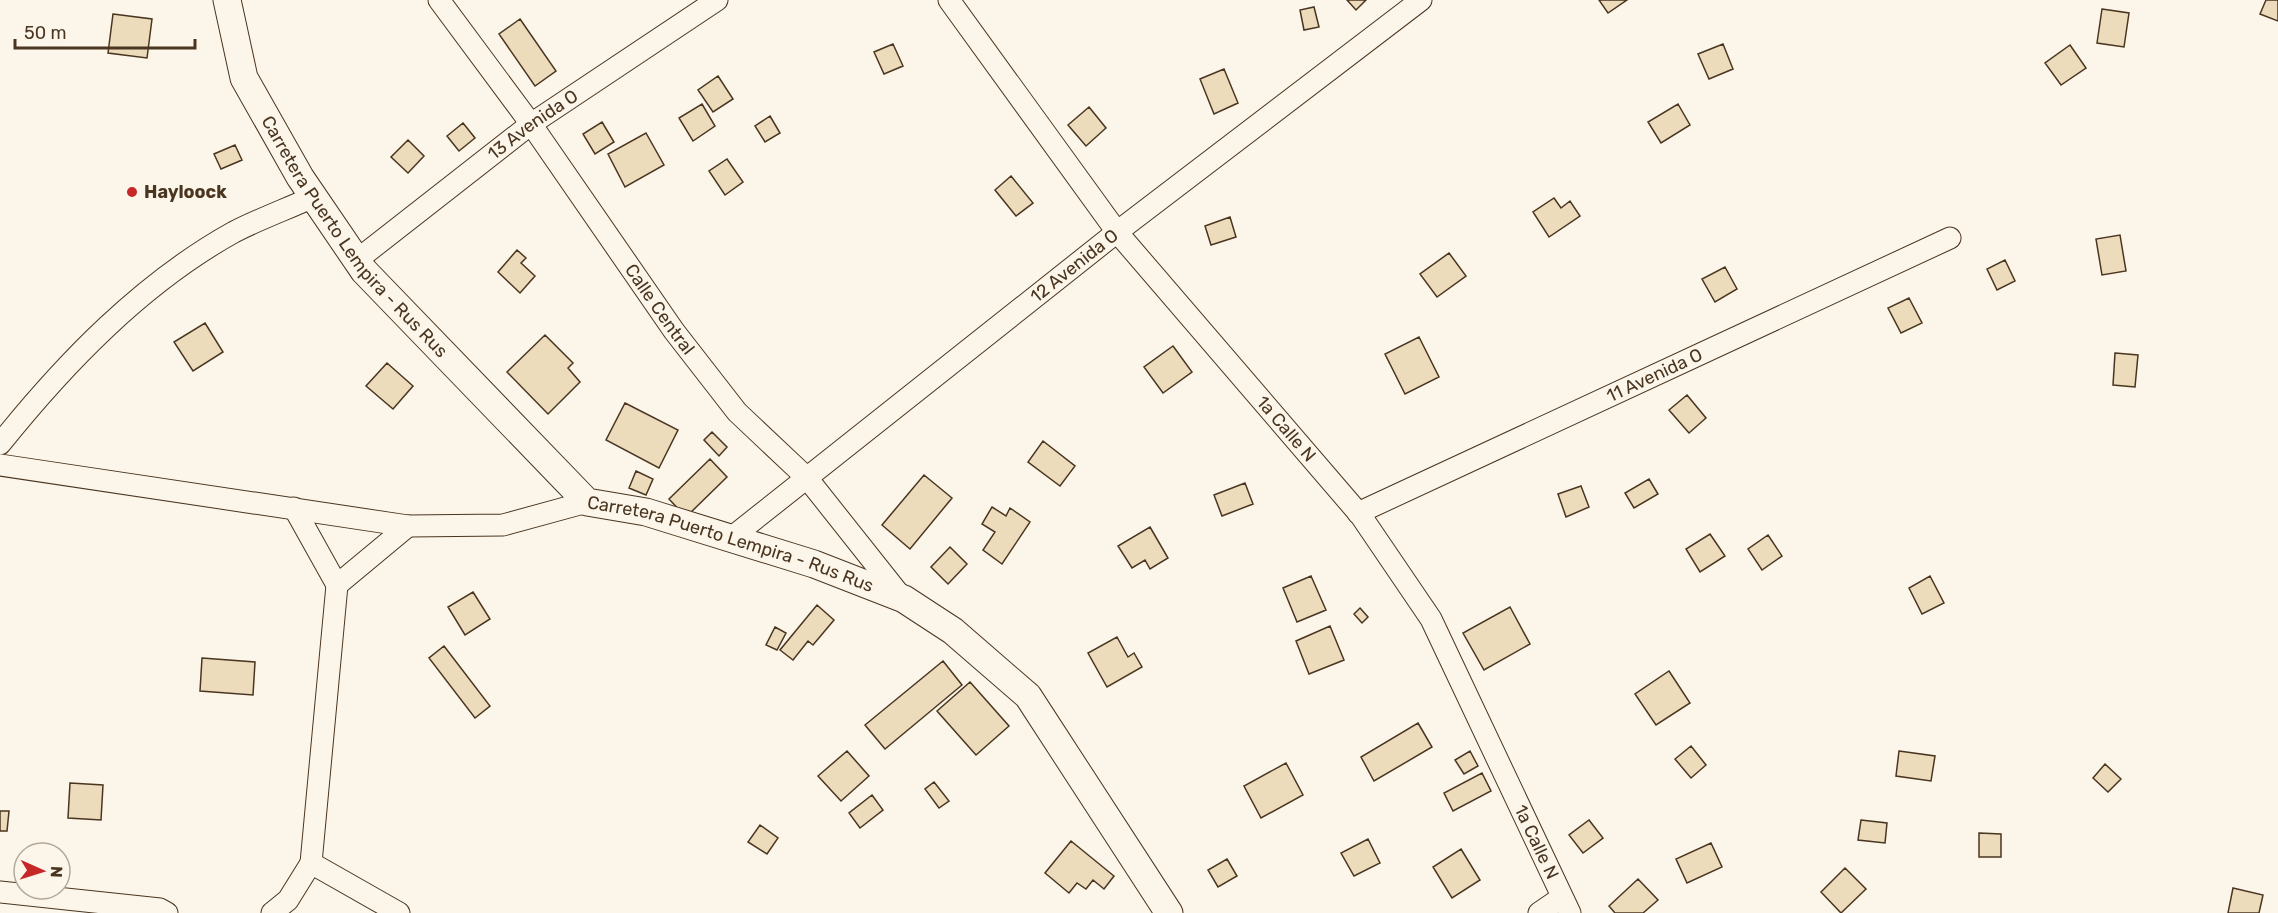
<svg xmlns="http://www.w3.org/2000/svg" width="2278" height="913" font-family="Rubik,sans-serif">
<style>
.building{fill:#ecdcbc;stroke:#4a3520;stroke-width:1.5}
.lines{fill:none;stroke-linecap:round;stroke-linejoin:round}
.minor-casing{stroke:#4a3520;stroke-width:23}
.tertiary-casing{stroke:#4a3520;stroke-width:29}
.minor{stroke:#fbf6e9;stroke-width:21}
.tertiary{stroke:#fbf6e9;stroke-width:27}
.poi-dot{fill:#c62828;stroke:#fbf6e9;stroke-width:2}
.labels{text-anchor:middle;stroke-width:4.5;stroke-linejoin:round;paint-order:stroke}
.street-label{font-size:18px;fill:#4a3520;stroke:#fbf6e9}
.poi-label{font-size:18px;font-weight:bold;fill:#4a3520;stroke:#fbf6e9;text-anchor:start}
</style>
<rect width="100%" height="100%" fill="#fbf6e9"/>
<path class="building" d="M 1347,0 L 1366,0 L 1356,10 Z
M 1599,0 L 1627,0 L 1608,13 Z
M 2266,0 L 2278,0 L 2278,21 L 2260,14 Z
M 1314,7 L 1319,27 L 1304,30 L 1300,10 Z
M 2102,9 L 2129,13 L 2124,47 L 2097,43 Z
M 113,14 L 152,19 L 147,58 L 108,53 Z
M 520,19 L 556,71 L 535,86 L 499,34 Z
M 893,44 L 903,66 L 884,74 L 874,52 Z
M 1723,44 L 1733,69 L 1709,79 L 1698,54 Z
M 2070,45 L 2086,68 L 2061,85 L 2045,63 Z
M 1224,69 L 1238,103 L 1214,114 L 1200,79 Z
M 718,76 L 733,99 L 713,112 L 698,90 Z
M 702,104 L 715,126 L 693,141 L 679,118 Z
M 1678,104 L 1690,125 L 1661,143 L 1648,122 Z
M 1089,107 L 1106,128 L 1086,146 L 1068,125 Z
M 770,116 L 780,133 L 765,142 L 755,126 Z
M 602,122 L 614,142 L 595,154 L 583,134 Z
M 463,123 L 475,138 L 459,151 L 447,136 Z
M 646,133 L 664,165 L 625,187 L 608,154 Z
M 408,140 L 424,156 L 408,173 L 391,157 Z
M 235,145 L 242,160 L 221,169 L 214,154 Z
M 727,159 L 743,182 L 725,195 L 709,171 Z
M 1011,176 L 1033,203 L 1016,216 L 995,190 Z
M 1554,198 L 1561,208 L 1570,201 L 1580,216 L 1549,237 L 1533,212 Z
M 1230,217 L 1236,237 L 1211,245 L 1205,226 Z
M 2120,235 L 2126,271 L 2102,275 L 2096,239 Z
M 517,250 L 526,258 L 521,263 L 535,276 L 520,293 L 498,272 Z
M 1449,253 L 1466,276 L 1437,297 L 1420,274 Z
M 2005,260 L 2015,281 L 1997,290 L 1987,269 Z
M 1725,267 L 1737,289 L 1715,302 L 1702,279 Z
M 1909,298 L 1922,323 L 1901,333 L 1888,308 Z
M 205,323 L 223,352 L 193,371 L 174,342 Z
M 545,335 L 573,363 L 568,368 L 580,382 L 548,414 L 507,372 Z
M 1419,337 L 1439,377 L 1405,394 L 1385,354 Z
M 1173,346 L 1192,372 L 1163,393 L 1144,367 Z
M 2115,353 L 2138,355 L 2135,387 L 2113,385 Z
M 387,363 L 413,386 L 393,409 L 366,386 Z
M 1687,395 L 1706,418 L 1689,433 L 1669,410 Z
M 625,403 L 678,430 L 659,468 L 606,440 Z
M 712,432 L 727,447 L 719,456 L 704,440 Z
M 1043,441 L 1075,466 L 1060,486 L 1028,462 Z
M 710,459 L 727,477 L 686,517 L 669,499 Z
M 636,471 L 653,479 L 646,495 L 629,488 Z
M 924,475 L 952,498 L 910,549 L 882,525 Z
M 1649,479 L 1658,494 L 1634,508 L 1625,493 Z
M 1245,483 L 1253,504 L 1222,516 L 1214,495 Z
M 1581,486 L 1589,507 L 1566,517 L 1558,494 Z
M 992,507 L 1006,516 L 1010,508 L 1030,522 L 1002,564 L 983,550 L 995,532 L 982,524 Z
M 1150,527 L 1168,558 L 1150,569 L 1145,560 L 1132,568 L 1118,546 Z
M 1710,534 L 1725,556 L 1700,572 L 1686,549 Z
M 1768,535 L 1782,556 L 1762,570 L 1748,549 Z
M 950,547 L 967,564 L 948,584 L 931,567 Z
M 1311,576 L 1326,610 L 1297,622 L 1283,588 Z
M 1930,576 L 1944,603 L 1922,614 L 1909,588 Z
M 473,592 L 490,619 L 465,635 L 448,607 Z
M 817,605 L 834,620 L 813,645 L 808,641 L 793,660 L 780,650 Z
M 1510,607 L 1530,644 L 1484,670 L 1463,633 Z
M 1360,608 L 1368,617 L 1362,623 L 1354,614 Z
M 1330,626 L 1344,660 L 1309,674 L 1296,641 Z
M 775,627 L 786,633 L 777,650 L 766,645 Z
M 1117,637 L 1128,657 L 1134,653 L 1142,667 L 1107,687 L 1088,653 Z
M 444,646 L 490,706 L 475,718 L 429,658 Z
M 202,658 L 255,662 L 253,695 L 200,691 Z
M 943,661 L 962,685 L 885,749 L 865,725 Z
M 1669,671 L 1690,703 L 1656,725 L 1635,694 Z
M 970,682 L 1009,726 L 976,755 L 937,711 Z
M 1418,723 L 1432,747 L 1374,781 L 1361,757 Z
M 1691,746 L 1706,765 L 1691,778 L 1675,759 Z
M 847,751 L 869,776 L 841,801 L 818,776 Z
M 1470,751 L 1478,766 L 1464,774 L 1455,760 Z
M 1899,751 L 1935,756 L 1931,781 L 1896,776 Z
M 1286,763 L 1303,795 L 1261,818 L 1244,786 Z
M 2105,764 L 2121,779 L 2108,792 L 2093,778 Z
M 1482,773 L 1491,791 L 1453,811 L 1444,793 Z
M 934,782 L 949,801 L 939,808 L 925,789 Z
M 70,783 L 103,785 L 101,820 L 68,818 Z
M 872,795 L 883,810 L 860,828 L 849,813 Z
M 0,811 L 9,811 L 7,831 L 0,831 Z
M 1589,820 L 1603,838 L 1583,853 L 1569,835 Z
M 1861,820 L 1887,823 L 1885,843 L 1858,840 Z
M 760,825 L 778,838 L 767,854 L 748,842 Z
M 1979,833 L 2001,834 L 2001,857 L 1979,857 Z
M 1368,839 L 1380,863 L 1354,876 L 1341,853 Z
M 1071,841 L 1114,876 L 1104,889 L 1093,880 L 1086,889 L 1077,883 L 1069,893 L 1045,873 Z
M 1711,843 L 1722,867 L 1687,883 L 1676,859 Z
M 1461,849 L 1480,880 L 1452,898 L 1433,867 Z
M 1227,859 L 1237,876 L 1218,887 L 1208,870 Z
M 1845,868 L 1866,889 L 1841,913 L 1821,892 Z
M 1638,879 L 1658,900 L 1643,913 L 1615,913 L 1609,906 Z
M 2233,888 L 2263,895 L 2259,913 L 2228,913 Z"/>
<g class="lines">
<defs>
<g id="minor">
<path id="s1" d="M 439,0 L 531,124 L 674,331 L 737,412 L 807,478 L 903,599"/>
<path id="s2" d="M 949,0 L 1117,232 L 1361,516 L 1431,619 L 1570,913"/>
<path id="s3" d="M 357,260 L 531,124 L 717,0"/>
<path d="M 0,444 C 65,363 142,283 234,232 C 259,219 287,209 313,197"/>
<path d="M 0,465 L 408,526 L 503,525 L 587,502"/>
<path d="M 294,508 L 337,585"/>
<path id="s4" d="M 1358,513 L 1950,238"/>
<path id="s5" d="M 731,538 L 1117,232 L 1421,0"/>
<path d="M 311,863 L 337,585 L 408,526"/>
<path d="M 0,892 L 160,909 L 167,913"/>
<path d="M 272,913 L 288,900 L 311,863 L 399,913"/>
<path d="M 1539,913 L 1561,898"/>
</g>
<g id="tertiary">
<path id="s6" d="M 227,0 L 244,78 L 300,177 L 364,271 L 587,502 L 646,512 L 814,564 L 904,599 L 953,631 L 1028,696 L 1169,913"/>
</g>
</defs>
<use href="#minor" class="minor-casing"/>
<use href="#tertiary" class="tertiary-casing"/>
<use href="#minor" class="minor"/>
<use href="#tertiary" class="tertiary"/>
</g>
<circle class="poi-dot" cx="132" cy="192" r="6"/>
<g class="labels">
<g class="street-label">
<text dy="6" stroke="none"><textPath href="#s3" startOffset="222">13 Avenida O</textPath></text>
<text dy="6" stroke="none"><textPath href="#s6" startOffset="274">Carretera Puerto Lempira - Rus Rus</textPath></text>
<text dy="6" stroke="none"><textPath href="#s5" startOffset="438">12 Avenida O</textPath></text>
<text dy="6" stroke="none"><textPath href="#s1" startOffset="380">Calle Central</textPath></text>
<text dy="6" stroke="none"><textPath href="#s4" startOffset="327">11 Avenida O</textPath></text>
<text dy="6" stroke="none"><textPath href="#s2" startOffset="546">1a Calle N</textPath></text>
<text dy="6" stroke="none"><textPath href="#s6" startOffset="778">Carretera Puerto Lempira - Rus Rus</textPath></text>
<text dy="6" stroke="none"><textPath href="#s2" startOffset="1032">1a Calle N</textPath></text>
</g>
<g class="poi-label">
<text x="144" y="198">Hayloock</text>
</g>
</g>
<g transform="translate(42 871) rotate(93)"><circle r="28" fill="#fbf6e9" stroke="#b4a999" stroke-width="1.5"/>
<path d="M0-4.5L10 22L0 15L-10 22Z" fill="#c62828"/>
<text y="-9" font-size="16" font-weight="bold" text-anchor="middle" fill="#4a3520">N</text>
</g>
<path d="M15 39v9h180v-9" fill="none" stroke="#4a3520" stroke-width="3"/>
<text x="24" y="39" font-size="18" fill="#4a3520" stroke="#fbf6e9" stroke-width="4.5" paint-order="stroke">50 m</text>
</svg>
